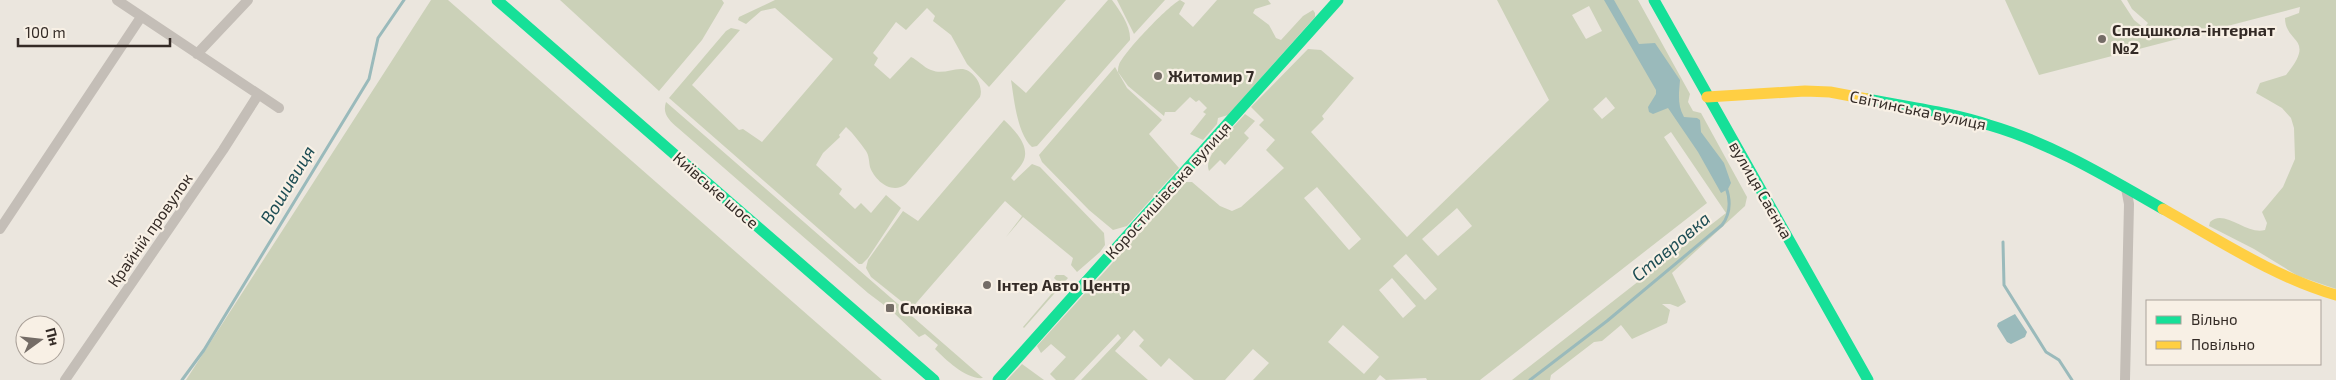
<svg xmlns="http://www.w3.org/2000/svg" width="2336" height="380" font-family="'Exo 2',sans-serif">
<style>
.green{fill:#cbd1b8;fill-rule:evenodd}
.water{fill:#9ababb}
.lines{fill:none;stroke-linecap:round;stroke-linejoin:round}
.stream{stroke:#9ababb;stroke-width:3}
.street{stroke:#c4beb7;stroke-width:10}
.fast{stroke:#16e098;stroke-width:11}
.slow{stroke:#ffcf43;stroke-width:11}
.poi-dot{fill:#746c66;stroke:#f8f0e5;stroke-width:2}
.labels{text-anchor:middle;stroke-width:4.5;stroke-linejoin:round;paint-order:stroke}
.poi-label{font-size:16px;font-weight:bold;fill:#342b26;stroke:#f8f0e5;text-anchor:start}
.street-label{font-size:16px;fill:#342b26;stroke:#f8f0e5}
.water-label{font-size:18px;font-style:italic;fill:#1d4d54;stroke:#f8f0e5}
</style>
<rect width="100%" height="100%" fill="#ebe6de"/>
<path class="green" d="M 431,0 L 448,0 L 882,380 L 186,380 Z
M 560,0 L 722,0 L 724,3 L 702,40 L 659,91 Z
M 775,0 L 1066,0 L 989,87 L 967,64 L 951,35 L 933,21 L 935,16 L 927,8 L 906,30 L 896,22 L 873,53 L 878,58 L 874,65 L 890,79 L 911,57 C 918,60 923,67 931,70 C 943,75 952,68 963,69 C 974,71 984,86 980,97 L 906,184 C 892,195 875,181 870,167 C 869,162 869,155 866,151 C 860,143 854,134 846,127 L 839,135 L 840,137 L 823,153 L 816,165 L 842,189 L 839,194 L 855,209 L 861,203 L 871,213 L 886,195 L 901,208 L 868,258 L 862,264 L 859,264 L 669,98 L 726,31 L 731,28 L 740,30 L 692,85 L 739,130 L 743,129 L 762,142 L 833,59 L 775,8 L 761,11 L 746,24 L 738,20 L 739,17 Z
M 1108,0 L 1112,0 C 1120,11 1131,26 1130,40 L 1037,146 L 1032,147 C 1017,134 1014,98 1011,80 L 1026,93 Z
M 1117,0 L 1165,0 L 1134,34 Z
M 1180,0 L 1185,3 L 1179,14 L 1193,27 L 1217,0 L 1268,0 L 1271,4 L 1255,9 L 1253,13 L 1269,25 L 1276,38 L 1281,40 L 1303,16 L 1313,10 L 1315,13 L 1315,17 L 1228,115 L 1218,118 L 1217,124 L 1203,140 L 1190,134 L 1206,114 L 1203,112 L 1207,108 L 1199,100 L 1196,102 L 1190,97 L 1175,112 L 1165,112 L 1164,116 L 1128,86 L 1118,72 C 1118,69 1118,67 1119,65 C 1123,53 1169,5 1180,0 Z
M 1497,0 L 1638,0 L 1690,94 L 1688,102 L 1693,111 L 1701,113 L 1747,197 L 1745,206 L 1672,273 L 1686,302 L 1678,307 L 1670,304 L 1662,304 L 1670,310 L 1667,323 L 1632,339 L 1621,325 L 1602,341 L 1594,342 L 1551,375 L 1550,380 L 1512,380 L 1726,213 L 1671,132 L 1664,137 L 1707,203 L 1480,380 L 1427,380 L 1426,378 L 1386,380 L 1380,375 L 1376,380 L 1253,380 L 1269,363 L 1253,349 L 1225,380 L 1194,380 L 1169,358 L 1161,367 L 1139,346 L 1144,340 L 1134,330 L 1115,351 L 1148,380 L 1081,380 L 1121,338 L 1118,334 L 1074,380 L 1056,380 L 1050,374 L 1066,357 L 1051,344 L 1041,353 L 1037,346 L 1186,182 L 1192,182 L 1220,206 L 1232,211 L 1241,207 L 1284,168 L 1266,150 L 1275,140 L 1259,125 L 1264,120 L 1251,107 L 1308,49 L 1321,50 L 1354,78 L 1322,116 L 1324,119 L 1311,132 L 1407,237 L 1549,100 ZM 1589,6 L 1602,31 L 1586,39 L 1572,15 ZM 1606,97 L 1615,108 L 1602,119 L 1593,109 ZM 1317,187 L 1361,239 L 1349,250 L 1304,198 ZM 1457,208 L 1472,226 L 1438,256 L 1422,239 ZM 1406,254 L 1437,289 L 1425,300 L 1393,266 ZM 1392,278 L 1416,306 L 1403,318 L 1379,290 ZM 1343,325 L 1379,357 L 1364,374 L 1328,342 Z
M 2005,0 L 2121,0 L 2134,20 L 2144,28 L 2148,23 L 2132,9 L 2127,0 L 2336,0 L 2336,289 L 2298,276 L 2254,249 L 2209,226 L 2210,222 C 2224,208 2246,235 2265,230 L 2267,223 L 2262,212 L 2283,187 L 2295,159 L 2294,128 L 2291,118 L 2282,108 L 2256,93 L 2260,83 L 2286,75 C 2317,37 2285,44 2285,18 L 2299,13 L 2300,7 L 2039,75 Z
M 1115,67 L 1127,88 L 1162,120 L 1149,134 L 1179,168 L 1127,226 L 1113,230 L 1089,210 L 1042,162 L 1039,155 Z
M 666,102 L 983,378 C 967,380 946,360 935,349 L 938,345 L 925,334 L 919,337 L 894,313 L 897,309 L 889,302 L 884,305 L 868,293 L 678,128 C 669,120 662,114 666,102 Z
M 1245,114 L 1255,121 L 1244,133 L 1249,138 L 1225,165 L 1220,160 L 1209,171 C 1202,156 1235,126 1245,114 Z
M 1004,120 C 1015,130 1031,147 1023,162 C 1020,168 1014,173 1011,178 L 1014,181 L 1032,164 L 1040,167 L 1104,233 L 1105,245 L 1100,252 L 1077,272 L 1071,265 L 1073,258 L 1023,217 L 1006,237 L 1022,216 L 1005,201 L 911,309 L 871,277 L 866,268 L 868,260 L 903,211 L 918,221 Z
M 1056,275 L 1064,275 L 1068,278 L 1024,328 L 1023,327 L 1060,284 L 1054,278 Z
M 1022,364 L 1044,380 L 1007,380 Z"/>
<path class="water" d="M 1604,0 L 1614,0 L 1639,44 L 1655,43 L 1680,80 C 1679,93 1677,105 1684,117 L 1697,118 L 1700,120 L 1701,132 L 1724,163 L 1731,183 L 1728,189 L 1721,193 L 1698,152 L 1668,108 L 1653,114 L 1649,112 L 1648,107 L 1656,94 L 1656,90 Z
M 2015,314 L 2027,332 L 2025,337 L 2011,344 L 2007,342 L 1997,326 L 1998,323 Z"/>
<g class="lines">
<path class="stream" d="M 2003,242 L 2004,285 L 2046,352 L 2059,360 L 2072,380
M 182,380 L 204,350 L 369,79 L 378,38 L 404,0
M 1530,380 L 1607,321 L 1722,225 C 1731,213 1731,201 1726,187"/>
<path class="street" d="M 117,0 L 279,108
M 197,54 L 248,0
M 0,229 L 141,17
M 65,380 L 223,150 L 258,95
M 2125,380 L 2129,204 L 2126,188"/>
<path class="fast" d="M 497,0 L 934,380
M 1654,0 L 1868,380
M 1867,99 C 1907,107 1950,112 1989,125 C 2051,143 2107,177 2163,209
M 998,380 L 1338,0"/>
<path class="slow" d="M 1707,97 L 1805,91 L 1830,92 L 1867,99
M 2163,209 C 2219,240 2274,277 2336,295"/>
</g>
<g class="poi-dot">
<circle cx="2102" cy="39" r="5"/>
<circle cx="1158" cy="76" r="5"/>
<circle cx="987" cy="285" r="5"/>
<rect x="885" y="303" width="10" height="10" rx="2.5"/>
</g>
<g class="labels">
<g class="poi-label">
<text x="2112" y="36">Спецшкола-інтернат<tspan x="2112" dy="18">№2</tspan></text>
<text x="1168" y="82">Житомир 7</text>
<text x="997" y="291">Інтер Авто Центр</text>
<text x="900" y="314">Смоківка</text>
</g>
<g class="street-label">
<text transform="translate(1918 110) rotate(12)" y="6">Світинська вулиця</text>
<text transform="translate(716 190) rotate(41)" y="6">Київське шосе</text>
<text transform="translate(1168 190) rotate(-48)" y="6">Коростишівська вулиця</text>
<text transform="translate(1761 190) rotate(60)" y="6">вулиця Саєнка</text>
<text transform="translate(150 230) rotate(-55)" y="6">Крайній провулок</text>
</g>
<g class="water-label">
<text transform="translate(288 185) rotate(-59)" y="6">Вошивиця</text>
<text transform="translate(1671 247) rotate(-40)" y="6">Ставровка</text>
</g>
</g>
<rect x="2146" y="300" width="175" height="65" fill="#f8f0e5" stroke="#aaa199"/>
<rect x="2156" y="316" width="25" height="8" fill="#16e098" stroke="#aaa199"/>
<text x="2191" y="325" font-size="15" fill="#342b26">Вільно</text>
<rect x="2156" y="341" width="25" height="8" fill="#ffcf43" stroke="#aaa199"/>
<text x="2191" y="350" font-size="15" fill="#342b26">Повільно</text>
<g transform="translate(40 340) rotate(75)"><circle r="24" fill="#f8f0e5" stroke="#aaa199"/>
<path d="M0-4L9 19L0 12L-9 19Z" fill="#746c66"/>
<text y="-8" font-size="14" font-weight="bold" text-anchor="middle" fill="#342b26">Пн</text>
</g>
<path d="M18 38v8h152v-8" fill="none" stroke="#342b26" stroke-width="2.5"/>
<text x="25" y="38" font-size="15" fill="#342b26" stroke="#f8f0e5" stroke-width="4" paint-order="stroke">100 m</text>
</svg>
